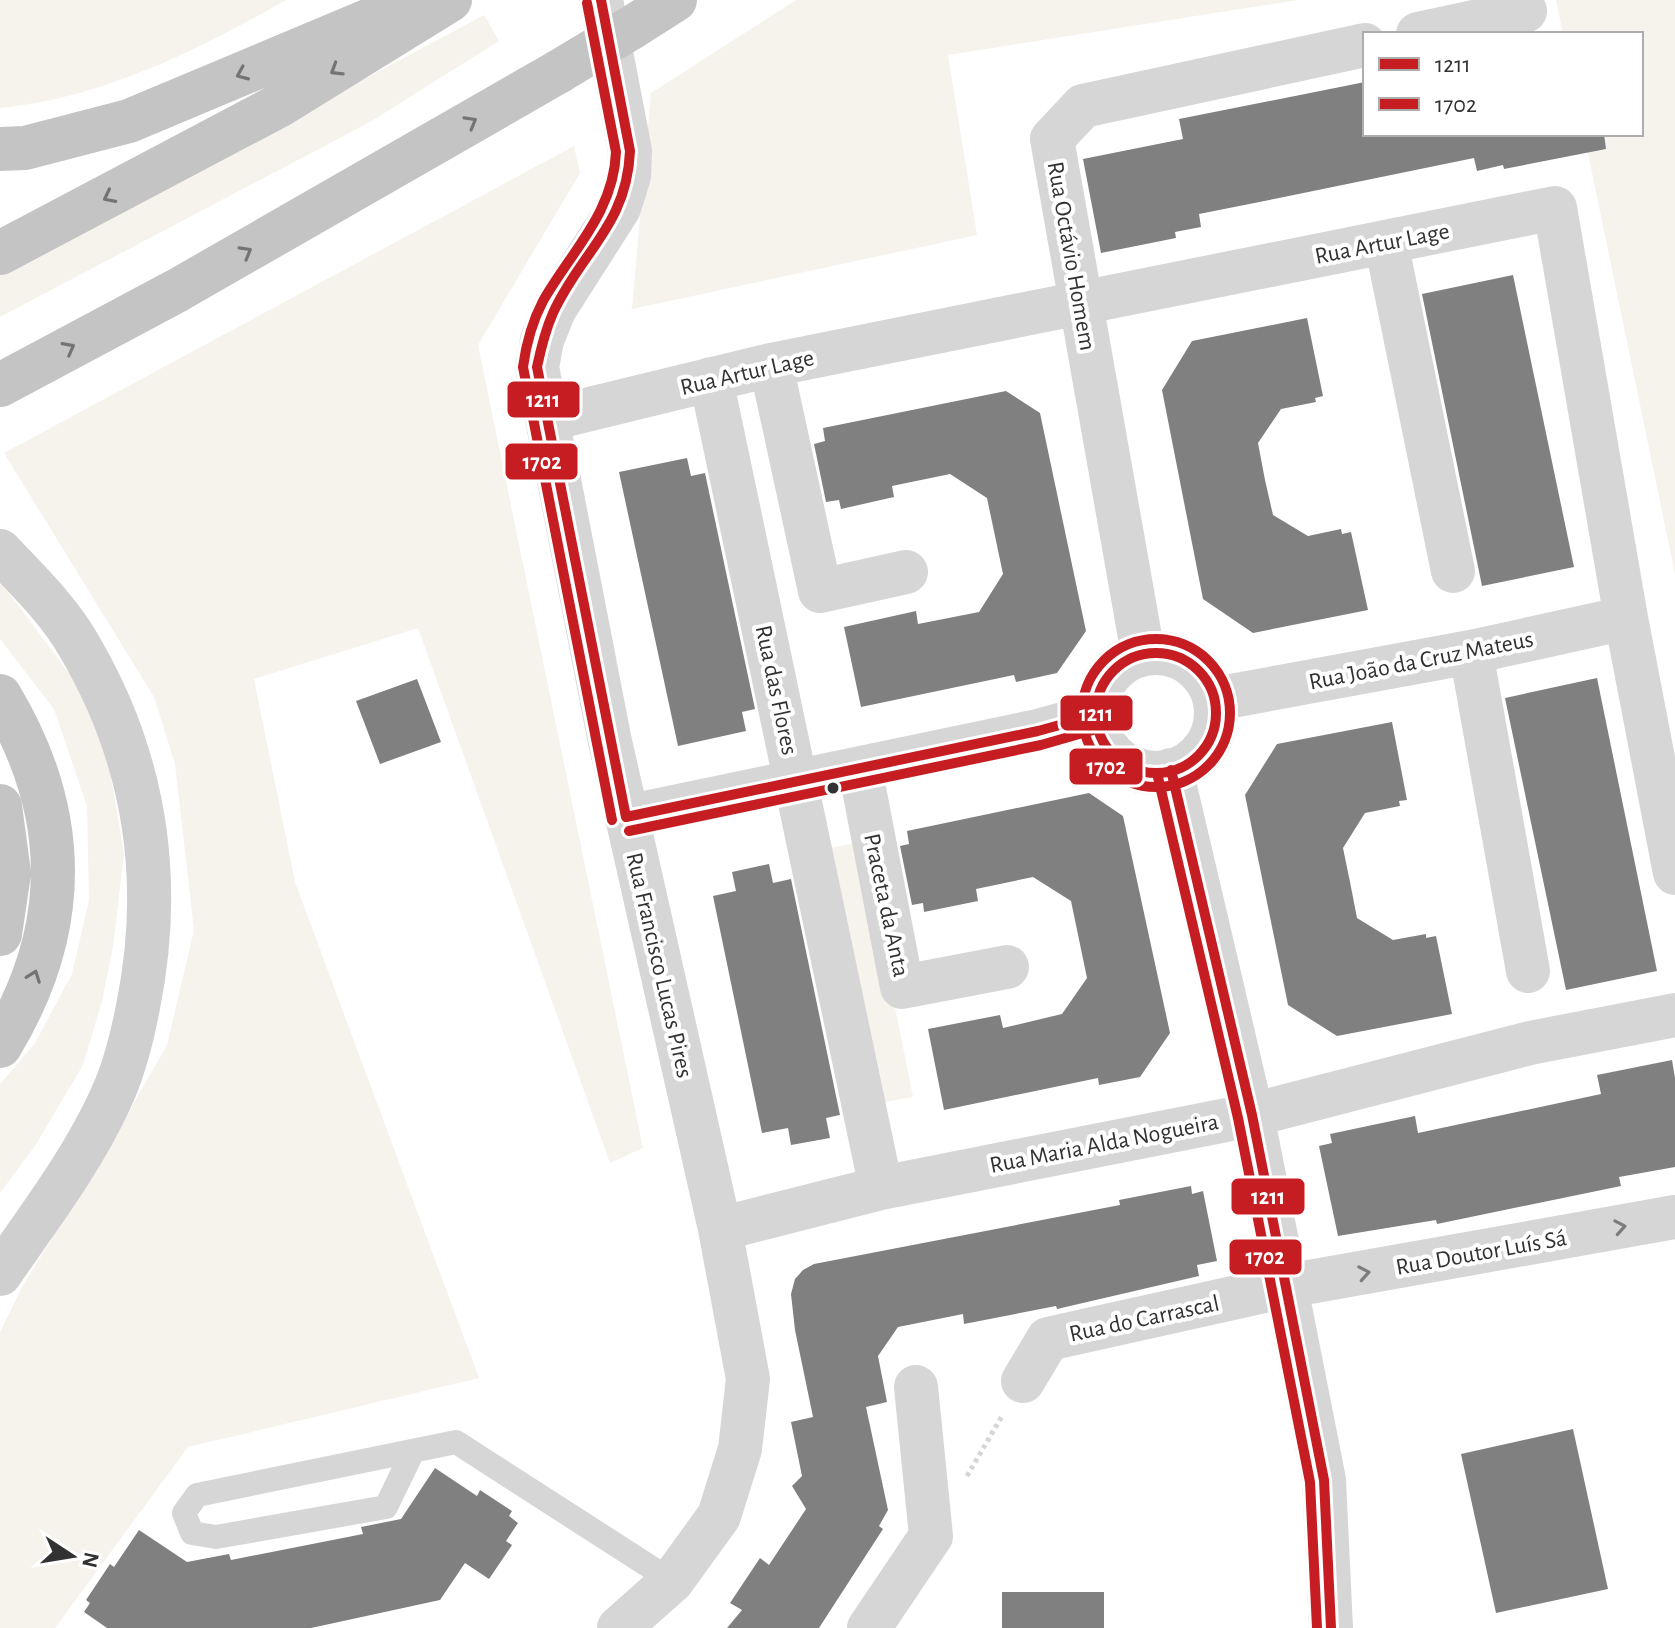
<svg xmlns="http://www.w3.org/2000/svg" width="1675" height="1628" font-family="'Alegreya Sans',sans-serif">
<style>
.green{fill:#f5f3ec}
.building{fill:#808080}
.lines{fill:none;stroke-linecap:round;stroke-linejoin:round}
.path{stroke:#d5d5d5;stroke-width:5;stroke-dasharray:4 4;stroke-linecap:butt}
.lane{stroke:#d6d6d6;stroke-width:24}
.street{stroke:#d6d6d6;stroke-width:44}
.secondary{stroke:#cfcfcf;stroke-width:44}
.highway{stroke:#c4c4c4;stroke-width:44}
.highway-bridge{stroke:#c4c4c4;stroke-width:44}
.bus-1-casing{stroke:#fff;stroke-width:16}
.bus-2-casing{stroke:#fff;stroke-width:16}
.bus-1{stroke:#c61d23;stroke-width:10}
.bus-2{stroke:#c61d23;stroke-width:10}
.oneway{stroke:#747474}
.oneway2{stroke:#7c7c7c}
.bus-dot{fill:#323232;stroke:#fff;stroke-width:3}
.labels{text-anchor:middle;stroke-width:8;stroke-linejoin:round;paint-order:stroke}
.street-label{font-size:24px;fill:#323232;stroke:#fff}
.line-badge{stroke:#fff;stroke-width:3}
.badge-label{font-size:22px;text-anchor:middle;font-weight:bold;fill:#fff}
</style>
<rect width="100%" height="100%" fill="#fff"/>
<path class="green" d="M 0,0 L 286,0 C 198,50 103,98 0,108 Z
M 796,0 L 1298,0 L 948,55 L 977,235 L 632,309 L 651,93 Z
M 1556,0 L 1675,0 L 1675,574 L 1584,134 L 1641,134 L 1641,34 L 1563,34 Z
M 484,15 L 499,41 L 370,122 L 0,317 L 0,274 Z
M 574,146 L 580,173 L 478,345 L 643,1148 L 610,1163 L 418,628 L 254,679 L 295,882 L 479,1378 L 188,1447 L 55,1628 L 0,1628 L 0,1332 L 21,1289 L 123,1122 L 167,1045 L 194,930 L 175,764 L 154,697 L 4,453 Z
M 0,581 L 74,680 L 108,759 L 124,854 L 113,947 L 102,1001 L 83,1065 L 35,1146 L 0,1193 L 0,1084 L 35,1043 L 72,974 L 89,900 L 87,806 L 54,709 L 0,639 Z
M 862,842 L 913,1097 L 872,1104 L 824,849 Z"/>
<path class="building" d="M 1365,82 L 1365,134 L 1604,134 L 1606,149 L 1504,169 L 1503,165 L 1477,171 L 1474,158 L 1279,198 L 1199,214 L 1201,227 L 1175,232 L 1176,238 L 1101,253 L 1083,159 L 1183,139 L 1179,119 Z
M 1513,275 L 1574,567 L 1482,586 L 1422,294 Z
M 1307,318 L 1323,396 L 1315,398 L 1316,402 L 1281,409 L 1258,443 L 1265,480 L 1273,515 L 1308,536 L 1341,529 L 1342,534 L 1351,532 L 1368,610 L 1253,633 L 1203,599 L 1162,390 L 1192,341 Z
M 1006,391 L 1040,413 L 1086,631 L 1057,673 L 1016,682 L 1014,675 L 861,707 L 844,627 L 916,611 L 918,624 L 979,612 L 1003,574 L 987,498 L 950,474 L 892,486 L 894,497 L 841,509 L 839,500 L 826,502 L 814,444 L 825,441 L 823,428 Z
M 687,458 L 691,476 L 705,473 L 755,709 L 742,712 L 746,731 L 678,746 L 619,472 Z
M 1597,678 L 1657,971 L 1566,990 L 1505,698 Z
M 417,679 L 441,742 L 380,764 L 356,701 Z
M 1392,722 L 1407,800 L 1399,801 L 1400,806 L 1365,813 L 1343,848 L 1350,882 L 1357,918 L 1393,940 L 1426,934 L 1426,938 L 1436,936 L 1452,1014 L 1337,1036 L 1288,1005 L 1245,795 L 1277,744 Z
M 1089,793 L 1123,816 L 1170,1033 L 1140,1077 L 1099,1085 L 1098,1078 L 944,1110 L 928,1029 L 1000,1015 L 1003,1028 L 1062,1014 L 1087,978 L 1071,901 L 1033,877 L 976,889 L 978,901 L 924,912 L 923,903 L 912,905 L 900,846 L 909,844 L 907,831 Z
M 769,864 L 773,883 L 791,879 L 840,1115 L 826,1118 L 830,1138 L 791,1145 L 788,1128 L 762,1133 L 713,896 L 736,891 L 732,872 Z
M 1672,1060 L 1675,1078 L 1675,1167 L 1619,1177 L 1621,1186 L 1437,1224 L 1436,1220 L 1338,1236 L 1319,1146 L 1332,1143 L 1330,1134 L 1415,1116 L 1418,1133 L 1601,1094 L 1597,1075 Z
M 1191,1186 L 1192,1194 L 1203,1191 L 1217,1261 L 1197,1265 L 1199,1276 L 1057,1309 L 1056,1306 L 964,1324 L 963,1314 L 898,1327 L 878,1356 L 887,1402 L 866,1407 L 888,1510 L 879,1526 L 883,1529 L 819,1628 L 727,1628 L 742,1610 L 730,1603 L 760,1558 L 769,1565 L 806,1509 L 792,1486 L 802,1476 L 791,1422 L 813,1417 L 795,1330 L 791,1294 L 795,1279 L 803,1270 L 814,1264 L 1120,1205 L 1119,1200 Z
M 1573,1429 L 1608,1589 L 1496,1613 L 1461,1454 Z
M 435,1468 L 477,1496 L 480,1490 L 512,1511 L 509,1516 L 518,1523 L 506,1541 L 512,1545 L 489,1579 L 465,1563 L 440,1600 L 311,1628 L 107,1628 L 84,1612 L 90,1603 L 86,1600 L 110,1564 L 114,1567 L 139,1530 L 187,1562 L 229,1554 L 231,1560 L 363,1534 L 361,1527 L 401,1519 Z
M 1002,1592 L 1104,1592 L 1104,1628 L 1002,1628 Z"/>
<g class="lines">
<path class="path" d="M 967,1476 L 1002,1416"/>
<path class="lane" d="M 413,1451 L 386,1507 L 216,1537 L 192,1533 L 184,1513 L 197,1495 L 456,1442 L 672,1581"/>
<path class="street" d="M 601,0 L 630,151 L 629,176 L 619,208 L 554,310 L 542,340 L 537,367 L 609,737 L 720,1229 L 748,1379 L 740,1449 L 719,1516 L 672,1581 L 619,1628
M 1418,34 L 1525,11
M 1386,242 L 1453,571
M 771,365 L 820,591 L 906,572
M 711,379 L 881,1188
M 549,419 L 771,365 L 1555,208 L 1626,618 L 1675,873
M 1471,652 L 1528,971
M1096 713a60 60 0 1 1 120 0a60 60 0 1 1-120 0Z
M 1143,654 L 1052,139 L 1083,106 L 1365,45
M 1215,699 L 1471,652 L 1626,618
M 860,768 L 902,987 L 1007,967
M 1171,770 L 1252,1115 L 1324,1480 L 1331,1628
M 626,817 L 1038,731 L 1096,715
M 720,1229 L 881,1188 L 1252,1115 L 1530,1043 L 1675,1015
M 1023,1381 L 1048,1339 L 1287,1286 L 1675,1217
M 869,1628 L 931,1536 L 916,1387"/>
<path class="secondary" d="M 0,551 C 27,580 58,609 78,644 C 145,757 164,878 138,1007 C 132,1038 124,1071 110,1100 C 81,1163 39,1217 0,1274"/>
<path class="highway" d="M 631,28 L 675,0
M 0,149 L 25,148 L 129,121 L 389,12
M 0,253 L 280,105 L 450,0
M 0,385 L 178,290 L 558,72
M 0,696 C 70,813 71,929 0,1046
M 0,806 L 9,873 L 0,934"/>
<path class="highway-bridge" d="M 558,72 L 631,28"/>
<defs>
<path id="bus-1" d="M 601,0 L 630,151 C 627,225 581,252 553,313 C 545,331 541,348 537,367 L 626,817
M1096 713a60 60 0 1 1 120 0a60 60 0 1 1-120 0Z
M 1171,770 L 1252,1115 L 1324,1480 L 1331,1628
M 626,817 L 1038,731 L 1096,715"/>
<path id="bus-2" d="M 587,3 L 616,152 C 614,212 571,252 543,301 C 532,322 526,345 523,367 L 612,820
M1082 713a74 74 0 1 1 148 0a74 74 0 1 1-148 0Z
M 1157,773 L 1238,1118 L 1310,1482 L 1317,1628
M 629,831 L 1041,745 L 1100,728"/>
</defs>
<use href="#bus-1" class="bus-1-casing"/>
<use href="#bus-2" class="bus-2-casing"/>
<use href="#bus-1" class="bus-1"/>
<use href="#bus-2" class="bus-2"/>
</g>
<defs><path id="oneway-chevron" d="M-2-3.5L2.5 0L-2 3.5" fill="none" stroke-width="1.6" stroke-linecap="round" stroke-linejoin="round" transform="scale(2)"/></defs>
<g class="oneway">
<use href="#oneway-chevron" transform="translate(336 70) rotate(148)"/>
<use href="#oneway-chevron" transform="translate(242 74) rotate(157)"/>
<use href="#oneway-chevron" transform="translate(471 122) rotate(-30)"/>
<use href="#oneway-chevron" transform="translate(109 197) rotate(153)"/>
<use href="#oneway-chevron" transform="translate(246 252) rotate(-30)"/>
<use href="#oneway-chevron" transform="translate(69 348) rotate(-28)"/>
<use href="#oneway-chevron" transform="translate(34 976) rotate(-70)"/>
</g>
<g class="oneway2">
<use href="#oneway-chevron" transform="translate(1620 1227) rotate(-10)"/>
<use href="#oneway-chevron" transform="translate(1364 1273) rotate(-10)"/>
</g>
<circle class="bus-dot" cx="833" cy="788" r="7"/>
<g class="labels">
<g class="street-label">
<text transform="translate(1382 243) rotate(-11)" y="8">Rua Artur Lage</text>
<text transform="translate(1072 256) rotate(80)" y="8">Rua Octávio Homem</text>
<text transform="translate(747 372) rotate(-13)" y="8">Rua Artur Lage</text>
<text transform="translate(1421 660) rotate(-11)" y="8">Rua João da Cruz Mateus</text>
<text transform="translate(777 690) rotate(78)" y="8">Rua das Flores</text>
<text transform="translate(887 905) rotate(78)" y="8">Praceta da Anta</text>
<text transform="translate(660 965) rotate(77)" y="8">Rua Francisco Lucas Pires</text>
<text transform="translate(1104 1143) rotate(-11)" y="8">Rua Maria Alda Nogueira</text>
<text transform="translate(1481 1252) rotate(-10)" y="8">Rua Doutor Luís Sá</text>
<text transform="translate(1144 1318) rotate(-12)" y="8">Rua do Carrascal</text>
</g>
</g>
<g class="line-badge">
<rect x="506" y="380" width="75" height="39" rx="8" fill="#c61d23"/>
<rect x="504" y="442" width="75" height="39" rx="8" fill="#c61d23"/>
<rect x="1059" y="694" width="75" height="38" rx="8" fill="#c61d23"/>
<rect x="1068" y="747" width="76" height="39" rx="8" fill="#c61d23"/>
<rect x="1230" y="1177" width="76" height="39" rx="8" fill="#c61d23"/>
<rect x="1228" y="1238" width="75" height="38" rx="8" fill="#c61d23"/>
</g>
<g class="badge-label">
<text x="543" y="407">1211</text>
<text x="542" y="469">1702</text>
<text x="1096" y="721">1211</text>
<text x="1106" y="774">1702</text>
<text x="1268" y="1204">1211</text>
<text x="1265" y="1264">1702</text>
</g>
<rect x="1363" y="32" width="280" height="104" fill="#ffffff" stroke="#adadad" stroke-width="2"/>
<rect x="1379" y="58" width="40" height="12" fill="#c61d23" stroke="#adadad" stroke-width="2"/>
<text x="1435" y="72" font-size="24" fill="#323232">1211</text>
<rect x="1379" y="98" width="40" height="12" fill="#c61d23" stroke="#adadad" stroke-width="2"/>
<text x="1435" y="112" font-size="24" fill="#323232">1702</text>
<g transform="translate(72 1556) rotate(102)" stroke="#ffffff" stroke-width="6" paint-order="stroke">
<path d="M0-6L14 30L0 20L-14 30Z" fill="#323232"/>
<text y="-12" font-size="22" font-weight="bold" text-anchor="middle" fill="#323232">N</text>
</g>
</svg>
